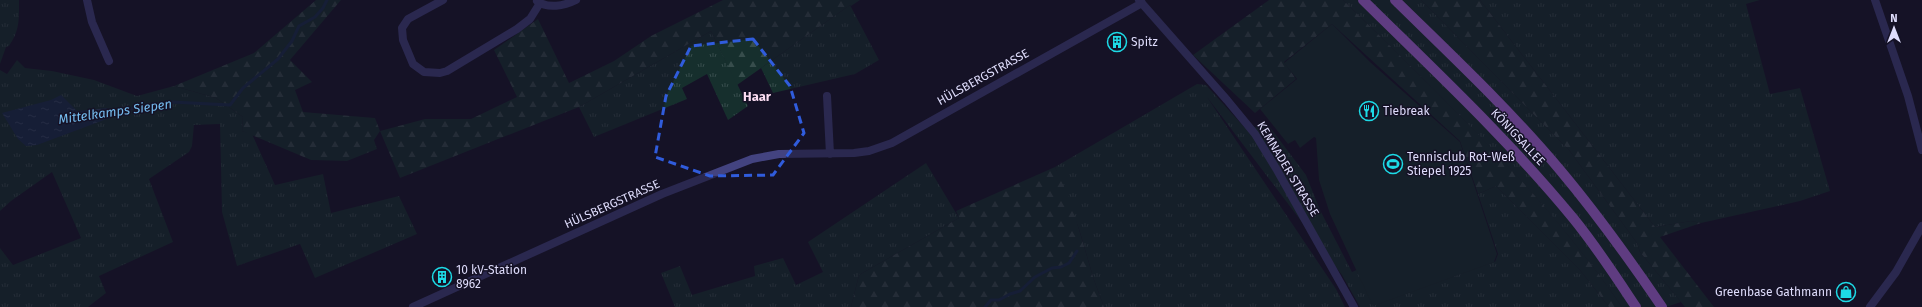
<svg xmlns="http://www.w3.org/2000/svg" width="1922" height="307" font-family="'Fira Sans',sans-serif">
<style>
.grass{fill:url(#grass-tufts)}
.forest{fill:url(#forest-firs)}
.pitch{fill:#162f2d}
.water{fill:url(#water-ripples)}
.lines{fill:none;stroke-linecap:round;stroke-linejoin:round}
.stream{stroke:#172d4b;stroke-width:3}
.minor{stroke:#434380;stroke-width:8}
.primary{stroke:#b96fef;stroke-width:10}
.marked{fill:none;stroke:#305cdc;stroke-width:3;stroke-dasharray:8 5;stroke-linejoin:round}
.labels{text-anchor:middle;stroke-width:3;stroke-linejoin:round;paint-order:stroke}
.poi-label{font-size:12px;fill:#dedcfb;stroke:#151226;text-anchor:start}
.street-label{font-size:12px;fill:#dedcfb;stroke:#151226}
.neighbourhood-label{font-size:13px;font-weight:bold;fill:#fbddf2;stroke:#151226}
.water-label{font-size:13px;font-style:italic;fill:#75bcef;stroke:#151226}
</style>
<defs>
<pattern id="grass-tufts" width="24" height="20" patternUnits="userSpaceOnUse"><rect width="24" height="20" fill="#162f2d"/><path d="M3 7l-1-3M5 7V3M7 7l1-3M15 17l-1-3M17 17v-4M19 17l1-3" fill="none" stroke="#374d4c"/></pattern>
<pattern id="forest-firs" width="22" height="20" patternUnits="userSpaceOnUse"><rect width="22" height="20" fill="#162f2d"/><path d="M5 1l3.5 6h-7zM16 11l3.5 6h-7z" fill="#374d4c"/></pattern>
<pattern id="water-ripples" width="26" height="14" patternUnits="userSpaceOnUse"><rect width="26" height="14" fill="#172d4b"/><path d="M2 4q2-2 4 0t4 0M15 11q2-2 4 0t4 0" fill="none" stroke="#384b66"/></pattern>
</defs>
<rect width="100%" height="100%" fill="#151226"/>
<path class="grass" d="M 0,0 L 19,0 C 19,20 20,30 9,46 L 6,47 L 0,64 Z
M 1343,0 L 1421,0 L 1569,150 L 1637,243 L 1640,252 L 1681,302 L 1666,307 L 1622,307 C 1543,193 1442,97 1343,0 Z
M 1480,0 L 1760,0 L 1746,4 L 1770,94 L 1800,88 L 1830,191 L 1800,201 L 1701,223 L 1691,221 L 1655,227 Z
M 850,5 L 879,60 L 855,74 L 773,93 L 761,68 Z
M 711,31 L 748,106 L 728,120 L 707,74 L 682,88 L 687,99 L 594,137 L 579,107 Z
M 17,60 L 25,68 L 52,71 L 94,80 L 137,96 L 174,86 L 216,98 L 243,117 L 242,131 L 252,134 L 275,185 L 323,174 L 331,213 L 399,196 L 417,234 L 315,278 L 300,244 L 237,266 L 222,212 L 220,124 L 194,125 L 192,146 L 189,152 L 149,179 L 173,242 L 99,276 L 106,293 L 88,307 L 0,307 L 0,248 L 13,265 L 81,238 L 52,172 L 11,201 L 0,211 L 0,70 L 7,74 Z
M 1197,84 L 1206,85 L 1245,128 L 1269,126 L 1306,175 L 1320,210 L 1352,272 L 1361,268 L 1492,260 L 1495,262 L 1498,254 L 1478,194 L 1496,186 L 1580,270 L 1609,307 L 1360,307 L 1342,275 L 1207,97 L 1336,289 L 1345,307 L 1104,307 L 1094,280 L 1079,229 L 1055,167 Z
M 926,163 L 959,218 L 859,275 L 851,307 L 675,307 L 661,273 L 680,266 L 692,295 L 755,276 L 754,266 L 783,258 L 796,285 L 823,272 L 808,242 Z"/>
<path class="forest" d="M 316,0 L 341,0 L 290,60 L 312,82 L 295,90 L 303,112 L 375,118 L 380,131 L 425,119 L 471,119 L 517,97 L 494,50 L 538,19 L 569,83 L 614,61 L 651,36 L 723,0 L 860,0 L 851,6 L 850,5 L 737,85 L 711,31 L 579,107 L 400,178 L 380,131 L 374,140 L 377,149 L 347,161 L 311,160 L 242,131 L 243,117 L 216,98 L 174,86 L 254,53 Z
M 1269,0 L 1343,0 C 1442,97 1544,193 1622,307 L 1609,307 L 1580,270 L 1496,186 L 1478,194 L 1460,141 L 1332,24 L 1284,62 L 1296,79 L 1255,113 L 1193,55 Z
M 1421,0 L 1480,0 L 1655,227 L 1691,221 L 1701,223 L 1660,237 L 1714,307 L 1685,307 L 1640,252 L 1637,243 L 1569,150 Z
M 1055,167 L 1070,199 L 1094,280 L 1104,307 L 851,307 L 859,275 L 959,218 L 956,211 Z"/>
<path class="pitch" d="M 1332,24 L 1370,62 L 1460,142 L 1497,254 L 1494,262 L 1373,306 L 1330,214 L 1319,180 L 1316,138 L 1314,137 L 1300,148 L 1295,140 L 1288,144 L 1260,109 L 1297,79 L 1284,63 Z"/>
<path class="water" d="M 61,95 L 77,111 L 107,108 L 112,117 L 37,145 L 26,146 L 18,139 L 2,113 L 51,100 Z"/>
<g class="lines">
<path class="stream" d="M 106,113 L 172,102 L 230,105 L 243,88 L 278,59 L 292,41 L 299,26 L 315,17 L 323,8 L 327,0
M 985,307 L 991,300 L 999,300 L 1010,294 L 1020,291 L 1035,277 L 1052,268 L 1061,267 L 1069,263 L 1077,251"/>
<path class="minor" d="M 87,0 L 92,22 L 109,61
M 443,0 L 408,19 L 402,28 L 403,40 L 413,64 L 424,72 L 440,73 L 447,71 L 517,29 L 530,19 L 540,3
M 1139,0 L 1227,100 L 1255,134 L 1277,170 L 1354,307
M 1875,0 L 1908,96 L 1922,150
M 537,1 C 548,9 564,6 576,0
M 827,96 L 830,154
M 413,307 L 662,194 L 752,159 L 779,154 L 854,153 L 869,151 L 892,143 L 1142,3
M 1870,307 L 1896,272 L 1922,226"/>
<path class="primary" d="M 1363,0 C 1435,71 1509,140 1573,218 C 1596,246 1616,277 1636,307
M 1395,0 C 1451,55 1510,110 1560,170 C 1597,214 1630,260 1662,307"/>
</g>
<path d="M0 0H1922V307H0ZM 753,39 L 790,86 L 804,133 L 773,175 L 710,176 L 655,157 L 666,96 L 691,46 Z" fill="#151226" fill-opacity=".55" fill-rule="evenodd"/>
<path class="marked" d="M 753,39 L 790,86 L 804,133 L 773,175 L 710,176 L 655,157 L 666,96 L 691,46 Z"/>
<defs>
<symbol id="building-ring" viewBox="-11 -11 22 22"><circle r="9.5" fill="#151226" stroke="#1ddae6" stroke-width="1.5"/><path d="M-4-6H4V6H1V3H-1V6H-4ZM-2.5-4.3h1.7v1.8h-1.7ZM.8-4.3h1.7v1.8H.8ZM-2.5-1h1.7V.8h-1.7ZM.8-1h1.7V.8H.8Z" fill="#1ddae6"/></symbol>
<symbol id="restaurant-ring" viewBox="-11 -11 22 22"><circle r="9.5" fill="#151226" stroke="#1ddae6" stroke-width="1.5"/><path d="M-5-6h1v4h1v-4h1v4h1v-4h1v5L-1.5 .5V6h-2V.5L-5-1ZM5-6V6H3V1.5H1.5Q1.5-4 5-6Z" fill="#1ddae6"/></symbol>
<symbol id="stadium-ring" viewBox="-11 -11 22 22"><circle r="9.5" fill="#151226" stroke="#1ddae6" stroke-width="1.5"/><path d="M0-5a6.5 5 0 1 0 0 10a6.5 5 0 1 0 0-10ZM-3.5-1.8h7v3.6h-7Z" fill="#1ddae6"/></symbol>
<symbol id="shop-ring" viewBox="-11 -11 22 22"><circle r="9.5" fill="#151226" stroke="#1ddae6" stroke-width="1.5"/><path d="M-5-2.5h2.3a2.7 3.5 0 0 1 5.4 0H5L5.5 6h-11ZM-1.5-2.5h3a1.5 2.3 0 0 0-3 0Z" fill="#1ddae6"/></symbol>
</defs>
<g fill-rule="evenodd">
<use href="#building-ring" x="1106" y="31" width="22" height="22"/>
<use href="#restaurant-ring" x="1358" y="100" width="22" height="22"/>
<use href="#stadium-ring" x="1382" y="153" width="22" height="22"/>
<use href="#building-ring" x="431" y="266" width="22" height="22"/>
<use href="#shop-ring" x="1835" y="281" width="22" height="22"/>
</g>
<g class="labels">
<g class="poi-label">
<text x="1131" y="46">Spitz</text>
<text x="1383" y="115">Tiebreak</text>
<text x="1407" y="161">Tennisclub Rot-Weß<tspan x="1407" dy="14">Stiepel 1925</tspan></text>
<text x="456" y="274">10 kV-Station<tspan x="456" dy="14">8962</tspan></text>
<text x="1832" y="296" text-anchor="end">Greenbase Gathmann</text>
</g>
<g class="street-label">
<text transform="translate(983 77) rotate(-29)" y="4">HÜLSBERGSTRASSE</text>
<text transform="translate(1518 137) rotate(47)" y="4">KÖNIGSALLEE</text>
<text transform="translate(1288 169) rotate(59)" y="4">KEMNADER STRASSE</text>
<text transform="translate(612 204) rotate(-24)" y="4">HÜLSBERGSTRASSE</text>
</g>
<g class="neighbourhood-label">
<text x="757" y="101">Haar</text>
</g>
<g class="water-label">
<text transform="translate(115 111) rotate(-8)" y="5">Mittelkamps Siepen</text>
</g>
</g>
<g transform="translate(1894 28)" stroke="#151226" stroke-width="3" paint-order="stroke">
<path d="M0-3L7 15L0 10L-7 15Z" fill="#dedcfb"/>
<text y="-6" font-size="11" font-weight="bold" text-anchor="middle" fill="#dedcfb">N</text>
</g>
</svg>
